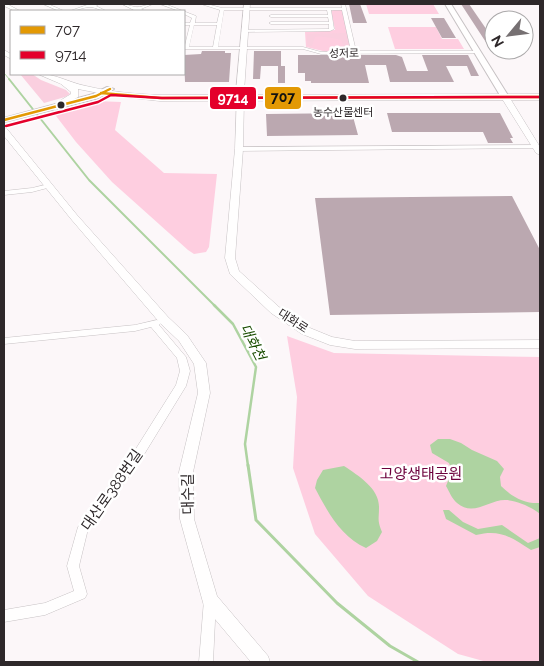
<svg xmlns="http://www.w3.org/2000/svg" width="544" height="666" font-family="Raleway,'Noto Sans KR',sans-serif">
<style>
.green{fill:#fecee0}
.forest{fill:#facfdf}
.water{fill:#aed3a1}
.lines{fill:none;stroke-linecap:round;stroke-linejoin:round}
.stream-far3{stroke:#aed3a1;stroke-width:1}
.stream-far2{stroke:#aed3a1;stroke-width:2}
.stream-far1{stroke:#aed3a1;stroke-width:2.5}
.stream{stroke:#aed3a1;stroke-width:3}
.building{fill:#bba8b0}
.minor-casing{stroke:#c7c2c4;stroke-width:1}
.tertiary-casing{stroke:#c7c2c4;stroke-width:1}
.secondary-casing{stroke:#c7c2c4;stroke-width:2}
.primary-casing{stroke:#c7c2c4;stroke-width:1}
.minor{fill:#fffefe;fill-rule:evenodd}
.tertiary{fill:#fffefe;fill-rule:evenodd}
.secondary{fill:#fffefe;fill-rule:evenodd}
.primary{fill:#fffefe;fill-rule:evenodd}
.bus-1-casing{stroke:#fff;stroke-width:5}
.bus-2-casing{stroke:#fff;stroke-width:5}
.bus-1{stroke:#e39904;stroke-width:2.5}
.bus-2{stroke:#e4002b;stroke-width:2.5}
.bus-dot{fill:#2e282a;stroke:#fff;stroke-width:2}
.labels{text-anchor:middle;stroke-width:5;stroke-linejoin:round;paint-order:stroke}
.far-street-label{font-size:11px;fill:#2e282a;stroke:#fff}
.bus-label{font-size:11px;fill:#2e282a;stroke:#fff}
.street-label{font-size:12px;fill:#2e282a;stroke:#fff}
.water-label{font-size:14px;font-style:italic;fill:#194d00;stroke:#fff}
.near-park-label{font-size:15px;fill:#6c003c;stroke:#fff}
.near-street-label{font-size:15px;fill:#2e282a;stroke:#fff}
.line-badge{stroke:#fff;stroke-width:2}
.badge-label{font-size:14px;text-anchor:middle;font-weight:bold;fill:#fff}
.pale-badge-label{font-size:14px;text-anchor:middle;font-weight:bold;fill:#111}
</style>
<rect width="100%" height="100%" fill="#fcf7f9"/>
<path class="green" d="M 366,4 L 433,4 L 439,14 L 369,14 Z
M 334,10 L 342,10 L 353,50 L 327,52 L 306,47 L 305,32 L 335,30 L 331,11 Z
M 388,27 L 436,27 L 442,39 L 458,39 L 464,49 L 395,49 Z
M 95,101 L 121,102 L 115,130 L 164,173 L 217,174 L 209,247 L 206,252 L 194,254 L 188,250 L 112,182 L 76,142 L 53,112 Z
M 287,336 L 334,353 L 540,357 L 540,662 L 487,662 L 458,654 L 368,596 L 315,534 L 293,468 L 297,397 Z"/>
<path class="forest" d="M 346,33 L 351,46 L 349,47 L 343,46 L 342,41 C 338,38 320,36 315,37 L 312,46 L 307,46 L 307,34 Z
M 20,74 L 32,74 L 41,80 L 66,90 L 70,94 L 65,97 L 44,103 Z"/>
<path class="water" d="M 438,439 L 450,439 L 461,443 L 472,450 L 497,461 L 504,469 L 500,477 L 501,486 C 512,497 525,504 540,503 L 540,514 C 532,507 516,500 505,500 C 489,500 473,517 457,503 C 452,499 449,491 446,486 L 452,471 L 449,463 L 432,453 L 430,445 Z
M 344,466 C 359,476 380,489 379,508 C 379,519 377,520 382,532 L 377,541 L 366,548 C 341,537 327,511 315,488 L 317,480 L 323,470 Z
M 443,510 L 449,510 L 463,522 L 478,529 L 502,525 L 528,543 L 540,538 L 540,547 L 531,550 C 511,537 500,529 476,535 L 446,519 Z"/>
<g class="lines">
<path class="stream-far3" d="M 4,73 L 10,80"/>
<path class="stream-far2" d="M 9,79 L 89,180 L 216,307"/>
<path class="stream-far1" d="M 214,305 L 233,324 L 256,367 L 245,444 L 248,466"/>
<path class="stream" d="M 248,465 L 256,520 L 337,603 L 390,646 L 418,662"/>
</g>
<path class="building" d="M 349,4 L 360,4 L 367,23 L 353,23 Z
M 461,4 L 469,4 L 491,36 L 489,36 L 494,48 L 491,50 Z
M 431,18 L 444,18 L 456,38 L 442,38 Z
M 202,51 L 225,51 L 225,53 L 231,53 L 229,82 L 185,82 L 184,55 L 201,54 Z
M 254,51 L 281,51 L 281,66 L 285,66 L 285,83 L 278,83 L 278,66 L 261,66 L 260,79 L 253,79 Z
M 298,55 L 396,55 L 402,57 L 407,71 L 428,71 L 422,55 L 468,55 L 479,76 L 471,76 L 467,66 L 446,66 L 454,82 L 390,82 L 386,65 L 365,65 L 369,83 L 311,83 L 311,81 L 305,81 L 305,73 L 298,73 Z
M 352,113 L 358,135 L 267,136 L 266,114 Z
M 387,113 L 500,113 L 513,138 L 510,138 L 513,143 L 488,143 L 483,132 L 392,132 Z
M 512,196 L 540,250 L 540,312 L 330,315 L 315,198 Z"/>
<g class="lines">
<defs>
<path id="minor" d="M 4,4 L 7,4 L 20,11 L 15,11 L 4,6 Z
M 43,4 L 48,4 L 64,11 L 59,11 Z
M 86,4 L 99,4 L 96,6 L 106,11 C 100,11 96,7 90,7 C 83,7 77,11 70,11 L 87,5 Z
M 122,4 C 127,4 130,6 135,7 C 141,8 147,4 153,4 L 141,9 L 145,11 L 134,10 Z
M 160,4 L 165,4 L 196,16 L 195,23 L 217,23 L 220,10 L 201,4 L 207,4 L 222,8 L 342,8 L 341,4 L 345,4 L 356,51 L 476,51 L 478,52 L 476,53 L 321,54 L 303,49 L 184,49 L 190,25 L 184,25 L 184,23 L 190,23 L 192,18 L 184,14 L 184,11 L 179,11 ZM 224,10 L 327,10 L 328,15 L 271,15 L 269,16 L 271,17 L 328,17 L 329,22 L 271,22 L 269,23 L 271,24 L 329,24 L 329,29 L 242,30 L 242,32 L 244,32 L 330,31 L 334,29 L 331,10 L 342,10 L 351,51 L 321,52 L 303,47 L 218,47 ZM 194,25 L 217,25 L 213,47 L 189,47 Z
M 537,145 L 539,146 L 539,148 L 239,151 L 236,149 L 239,147 Z
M 49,184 L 52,186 L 51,187 L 32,192 L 4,195 L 4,191 L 32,188 Z
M 157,320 L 160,321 L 161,323 L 159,325 L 186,357 L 190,371 L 186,386 L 140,461 L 87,533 L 79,566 L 87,594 L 85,598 L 45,615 L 4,622 L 4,610 L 45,603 L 74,591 L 67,566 L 78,527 L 132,455 L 176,385 L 180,371 L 177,358 L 151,327 L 135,331 L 4,344 L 4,338 L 135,325 Z
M 210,594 L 214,596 L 216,600 L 213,662 L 199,662 L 204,600 L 206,596 Z"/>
<path id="tertiary" d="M 244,4 L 250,4 L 244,92 L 240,94 L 236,92 Z
M 502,95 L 508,95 L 540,147 L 540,155 L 536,153 L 501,97 Z
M 237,96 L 244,98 L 243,149 L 235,258 L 239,271 L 279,307 L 310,328 L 332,337 L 355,341 L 540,340 L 540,348 L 355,349 L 330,345 L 302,334 L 271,313 L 230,274 L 225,258 L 235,149 Z
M 4,129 L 7,129 L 77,215 L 168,317 L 187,335 L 206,363 L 210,393 L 193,472 L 194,519 L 217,596 L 268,656 L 270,662 L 251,662 L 204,606 L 180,519 L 179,472 L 198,393 L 194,364 L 179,341 L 160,323 L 71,219 L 4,136 Z"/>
<path id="secondary" d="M 445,4 L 451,4 L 509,97 L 508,99 L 501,97 Z
M 107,87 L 114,89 L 99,98 L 4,122 L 4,118 L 93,94 Z"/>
<path id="primary" d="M 4,50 L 11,54 L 11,59 L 4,55 Z
M 38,74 C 54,73 70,83 86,86 C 111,92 135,94 160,95 L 540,94 L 540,100 L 160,101 L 114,96 L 78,89 L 78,97 L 56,110 L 53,109 L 53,105 L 71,94 L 71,92 L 61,84 Z"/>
</defs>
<use href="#minor" class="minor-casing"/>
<use href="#tertiary" class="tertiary-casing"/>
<use href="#secondary" class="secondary-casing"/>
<use href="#primary" class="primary-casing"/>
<use href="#minor" class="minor"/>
<use href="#tertiary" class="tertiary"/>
<use href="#secondary" class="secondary"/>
<use href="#primary" class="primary"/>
<defs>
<path id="bus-1" d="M 101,93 L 160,98 L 540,97
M 4,120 L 96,96 L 110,89"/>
<path id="bus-2" d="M 6,126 L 98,102 L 111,95 L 162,98 L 540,97"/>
</defs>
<use href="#bus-1" class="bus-1-casing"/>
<use href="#bus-2" class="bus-2-casing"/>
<use href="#bus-1" class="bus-1"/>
<use href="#bus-2" class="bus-2"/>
</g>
<g class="bus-dot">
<circle cx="343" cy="98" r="4.5"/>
<circle cx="61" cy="105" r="4.5"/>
</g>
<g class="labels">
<g class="far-street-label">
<text transform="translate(344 53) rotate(-1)" y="4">성저로</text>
</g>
<g class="bus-label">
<text x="343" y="116">농수산물센터</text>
</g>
<g class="street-label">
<text transform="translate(293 321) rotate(33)" y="4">대화로</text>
</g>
<g class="water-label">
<text transform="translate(253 342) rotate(63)" y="5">대화천</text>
</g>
<g class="near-park-label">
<text x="421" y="479">고양생태공원</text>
</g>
<g class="near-street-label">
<text transform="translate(112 490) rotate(-55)" y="5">대산로388번길</text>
<text transform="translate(188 494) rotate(-91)" y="5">대수길</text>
</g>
</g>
<g class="line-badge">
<rect x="264" y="86" width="38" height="24" rx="5" fill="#e39904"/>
<rect x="209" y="86" width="48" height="24" rx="5" fill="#e4002b"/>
</g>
<g class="badge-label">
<text x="233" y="103">9714</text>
</g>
<g class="pale-badge-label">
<text x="283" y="102">707</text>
</g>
<rect width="544" height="666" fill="none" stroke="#2e282a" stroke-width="10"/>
<rect x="10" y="10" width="175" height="65" fill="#ffffff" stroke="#aba9aa"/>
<rect x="20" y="26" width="25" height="8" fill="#e39904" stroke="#aba9aa"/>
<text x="55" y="35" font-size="15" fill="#2e282a">707</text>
<rect x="20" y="51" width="25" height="8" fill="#e4002b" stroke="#aba9aa"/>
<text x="55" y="60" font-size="15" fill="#2e282a">9714</text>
<g transform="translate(509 35) rotate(241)"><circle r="24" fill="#ffffff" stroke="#aba9aa"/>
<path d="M0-4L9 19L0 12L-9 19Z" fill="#767072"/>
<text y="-8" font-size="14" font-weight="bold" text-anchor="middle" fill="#2e282a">N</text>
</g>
</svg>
